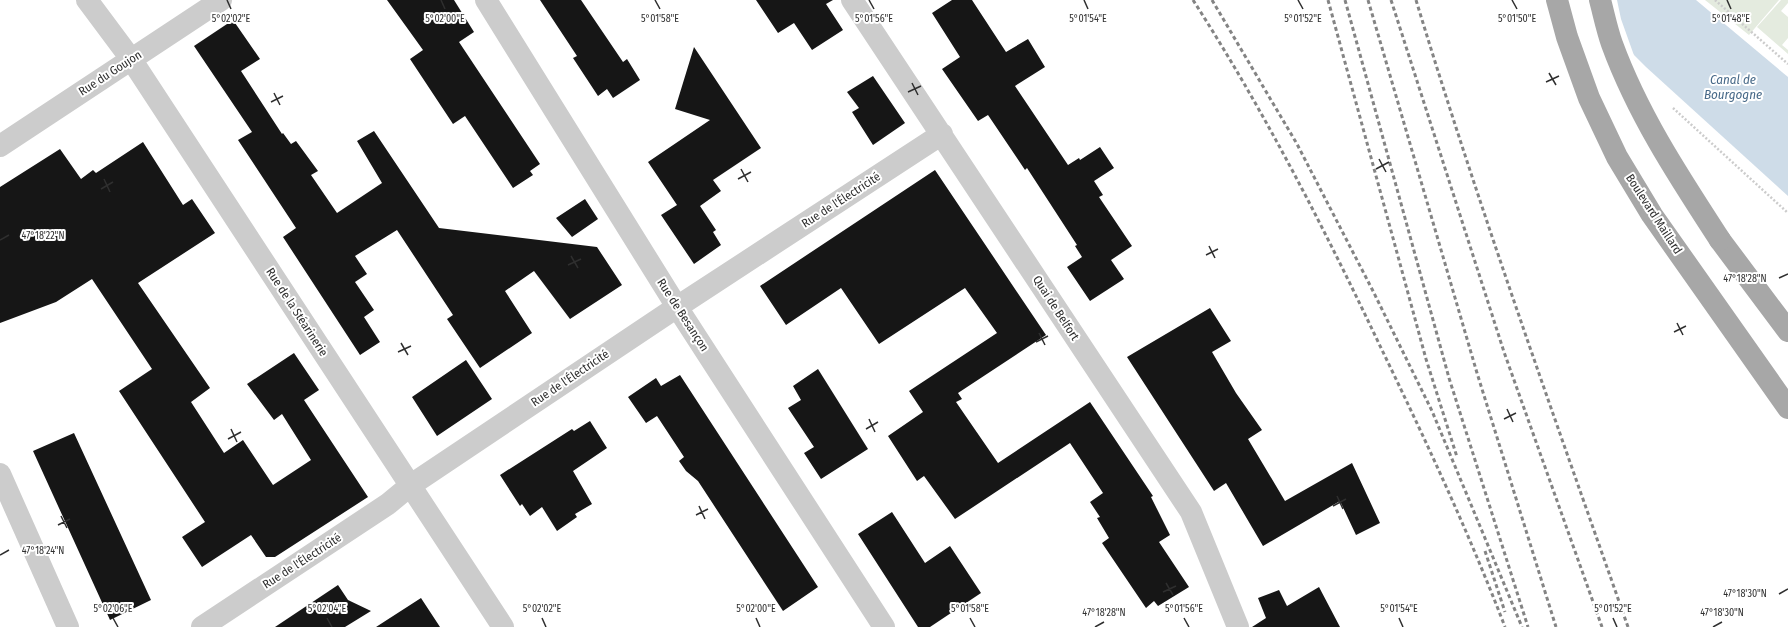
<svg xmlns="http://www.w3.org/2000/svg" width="1788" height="627" font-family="'Fira Sans Condensed',sans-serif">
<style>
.green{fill:#e4ebdf}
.water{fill:#cedce8}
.pier{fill:#fff}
.building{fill:#161616}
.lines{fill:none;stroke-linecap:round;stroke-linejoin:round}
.path{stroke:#ccc;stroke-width:2.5;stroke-dasharray:2 2;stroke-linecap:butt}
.minor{stroke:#ccc;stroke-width:22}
.major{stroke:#a7a7a7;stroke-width:22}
.rail{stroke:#848484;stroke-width:3;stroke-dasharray:4 3;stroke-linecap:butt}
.major-bridge{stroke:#a7a7a7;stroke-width:22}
.ticks{fill:none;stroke:#2f2f2f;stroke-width:1.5}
.labels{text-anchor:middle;stroke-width:4;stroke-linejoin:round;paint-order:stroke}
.street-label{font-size:12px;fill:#2f2f2f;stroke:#fff}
.water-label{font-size:13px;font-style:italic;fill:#476988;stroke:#fff}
.ticks-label{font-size:10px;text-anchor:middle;fill:#2f2f2f;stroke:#fff;stroke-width:4;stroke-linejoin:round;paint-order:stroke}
</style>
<rect width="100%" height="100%" fill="#fff"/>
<path class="green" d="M 1705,0 L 1779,0 L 1749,35 Z
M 1781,0 L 1788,0 L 1788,3 L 1781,11 L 1788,17 L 1788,38 L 1782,45 L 1788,50 L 1788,54 L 1757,27 Z"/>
<path class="water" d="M 1579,0 L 1696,0 L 1788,77 L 1788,196 L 1646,67 Z"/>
<path class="pier" d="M 1577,0 L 1617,0 L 1621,19 L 1636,61 Z"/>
<path class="building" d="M 387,0 L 454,0 L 474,32 L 459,42 L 540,164 L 530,171 L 533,175 L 513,188 L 465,116 L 453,124 L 410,59 L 423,50 Z
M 540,0 L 581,0 L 623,62 L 627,59 L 640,80 L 613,98 L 607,89 L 598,96 L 573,58 L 577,56 Z
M 756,0 L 833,0 L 826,4 L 843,30 L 812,50 L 794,23 L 778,33 Z
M 952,0 L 972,0 L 1006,52 L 1028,39 L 1045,67 L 1015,86 L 1068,165 L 1079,158 L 1080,160 L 1100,147 L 1114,168 L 1094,181 L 1103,195 L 1099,197 L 1132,246 L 1111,260 L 1124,279 L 1090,301 L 1067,267 L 1082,257 L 1075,246 L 1077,245 L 1027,168 L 1025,170 L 988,115 L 978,121 L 942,69 L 960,57 L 932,13 Z
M 233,20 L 260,59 L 241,71 L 282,134 L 283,133 L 291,144 L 296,141 L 318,171 L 311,175 L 337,213 L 382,183 L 357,141 L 374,131 L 439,228 L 597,247 L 622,285 L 570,319 L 534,271 L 505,291 L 532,333 L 480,368 L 447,319 L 453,315 L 397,230 L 355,256 L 367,274 L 355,282 L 374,310 L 364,317 L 380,342 L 360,355 L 283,237 L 296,228 L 238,140 L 252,132 L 194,46 Z
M 694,47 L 761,148 L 713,180 L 721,191 L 700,206 L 716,230 L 713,232 L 721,245 L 694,264 L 661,215 L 677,205 L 648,162 L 710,120 L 675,109 Z
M 873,76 L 905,123 L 873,145 L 852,112 L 859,108 L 847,92 Z
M 143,142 L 183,205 L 192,199 L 215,233 L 138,283 L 210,388 L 191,402 L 224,453 L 243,440 L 273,485 L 311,460 L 282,414 L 274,420 L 247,384 L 294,353 L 319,390 L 304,400 L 368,497 L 275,557 L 266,557 L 251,535 L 202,567 L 182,537 L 205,522 L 119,391 L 152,369 L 92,279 L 56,302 L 0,323 L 0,187 L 60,149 L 81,179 L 93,170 L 96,173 Z
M 935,170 L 1046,335 L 958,393 L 962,399 L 956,402 L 998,463 L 1090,402 L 1153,496 L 1151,497 L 1170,535 L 1159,542 L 1189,587 L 1158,606 L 1154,601 L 1146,608 L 1102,543 L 1109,538 L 1097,518 L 1100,517 L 1090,502 L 1103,493 L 1070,443 L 955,519 L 924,476 L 917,481 L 888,436 L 923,412 L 909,391 L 997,333 L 965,288 L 879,344 L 841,288 L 786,325 L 760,286 Z
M 585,199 L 598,219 L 572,237 L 556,218 Z
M 1210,308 L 1231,341 L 1212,352 L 1236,393 L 1262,430 L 1248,439 L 1285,501 L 1352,463 L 1380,523 L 1356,535 L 1340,501 L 1263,546 L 1226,483 L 1214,491 L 1127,357 Z
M 466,360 L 492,399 L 437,436 L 412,397 Z
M 818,369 L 868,449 L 821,479 L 804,453 L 814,447 L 788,408 L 801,400 L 793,386 Z
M 680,375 L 818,587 L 783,611 L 698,481 L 686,471 L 679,461 L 684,457 L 657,416 L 646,423 L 628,397 L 656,378 L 661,386 Z
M 590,421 L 607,448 L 573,471 L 592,504 L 575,514 L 577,517 L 557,531 L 542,507 L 530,516 L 522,504 L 520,506 L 500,475 L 572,429 L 574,431 Z
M 74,433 L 151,600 L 110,620 L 33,451 Z
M 892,512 L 925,563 L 950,546 L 981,593 L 930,627 L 918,627 L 858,534 Z
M 338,585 L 348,600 L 371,611 L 345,627 L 275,627 Z
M 1319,587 L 1340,627 L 1252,627 L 1266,618 L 1258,598 L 1279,590 L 1287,606 Z
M 421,598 L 440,627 L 376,627 Z"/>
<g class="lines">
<path class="path" d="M 1715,0 L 1788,64
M 1673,108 L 1788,213"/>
<path class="minor" d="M 87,0 L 131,59 L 503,627
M 486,0 L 677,307 L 884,627
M 852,0 L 1191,512 L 1238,627
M 0,146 L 221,0
M 0,474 L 68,627
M 202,627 L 388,504 L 411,485 L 677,307 L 942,134"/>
<path class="major" d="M 1557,0 L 1567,37 L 1589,98 L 1617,157 L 1652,215 L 1788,408
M 1720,240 L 1788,331"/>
<path class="rail" d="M 1193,0 C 1265,112 1325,230 1382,350 C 1426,441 1469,533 1505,627
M 1212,0 L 1297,144 L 1373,291 L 1432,411 L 1522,627
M 1328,0 L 1426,359 L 1457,457
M 1345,0 L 1449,378 L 1528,627
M 1368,0 L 1477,373 L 1556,627
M 1391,0 L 1504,352 L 1602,627
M 1416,0 C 1480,211 1555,419 1628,627
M 1485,551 L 1505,612"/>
<path class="major-bridge" d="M 1600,0 C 1604,15 1607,30 1612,44 C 1638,115 1679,177 1720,240"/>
</g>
<path class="ticks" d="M 227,0 L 231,9M 441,0 L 445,9M 655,0 L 660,9M 869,0 L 874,9M 1084,0 L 1088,9M 1298,0 L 1303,9M 1512,0 L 1517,9M 1727,0 L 1731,9M 1549,73 L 1556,85M 1546,82 L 1559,76M 912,83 L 918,95M 908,92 L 921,86M 274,93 L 280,105M 271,102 L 283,96M 1379,159 L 1386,172M 741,169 L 748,182M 1376,169 L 1389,162M 104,179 L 110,192M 738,179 L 751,172M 101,189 L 113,182M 0,240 L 9,235M 1209,246 L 1215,258M 1206,255 L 1218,249M 571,256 L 578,268M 568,265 L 581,259M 1779,278 L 1788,274M 1677,323 L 1683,335M 1674,332 L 1686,326M 1039,333 L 1045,345M 1036,342 L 1048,336M 401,343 L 408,355M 398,352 L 411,346M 1507,409 L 1513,422M 869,419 L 875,432M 1504,419 L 1516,413M 231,429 L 237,442M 866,429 L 878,422M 228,439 L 241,432M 1337,496 L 1343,509M 699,506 L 705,519M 1333,506 L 1346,499M 696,515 L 708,509M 61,516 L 67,528M 58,525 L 70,519M 0,555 L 9,550M 1166,583 L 1173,595M 1163,592 L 1176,586M 1779,594 L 1788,589M 113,618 L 118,627M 327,618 L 332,627M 542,618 L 546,627M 756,618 L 760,627M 970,618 L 975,627M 1184,618 L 1189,627M 1399,618 L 1403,627M 1613,618 L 1617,627M 1095,627 L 1104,622M 1713,627 L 1722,622"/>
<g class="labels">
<g class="street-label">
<text transform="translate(110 73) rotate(-33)" y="4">Rue du Goujon</text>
<text transform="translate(841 200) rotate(-33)" y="4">Rue de l'Électricité</text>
<text transform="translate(1654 214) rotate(57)" y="4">Boulevard Maillard</text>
<text transform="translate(1056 308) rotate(57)" y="4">Quai de Belfort</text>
<text transform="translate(297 312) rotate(57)" y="4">Rue de la Stéarinerie</text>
<text transform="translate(683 315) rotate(57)" y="4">Rue de Besançon</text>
<text transform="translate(570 378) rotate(-34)" y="4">Rue de l'Électricité</text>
<text transform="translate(302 561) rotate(-33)" y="4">Rue de l'Électricité</text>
</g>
<g class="water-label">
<text x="1733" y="84">Canal de<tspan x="1733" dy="15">Bourgogne</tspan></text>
</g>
</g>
<g class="ticks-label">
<text x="231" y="22">5°02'02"E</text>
<text x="445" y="22">5°02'00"E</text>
<text x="660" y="22">5°01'58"E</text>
<text x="874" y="22">5°01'56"E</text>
<text x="1088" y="22">5°01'54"E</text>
<text x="1303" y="22">5°01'52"E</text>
<text x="1517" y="22">5°01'50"E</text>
<text x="1731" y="22">5°01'48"E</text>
<text x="43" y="239">47°18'22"N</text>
<text x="1745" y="282">47°18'28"N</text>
<text x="43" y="554">47°18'24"N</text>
<text x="1745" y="597">47°18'30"N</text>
<text x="113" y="612">5°02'06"E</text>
<text x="327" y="612">5°02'04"E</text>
<text x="542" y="612">5°02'02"E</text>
<text x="756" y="612">5°02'00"E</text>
<text x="970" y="612">5°01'58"E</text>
<text x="1184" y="612">5°01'56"E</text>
<text x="1399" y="612">5°01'54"E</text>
<text x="1613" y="612">5°01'52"E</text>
<text x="1104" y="616">47°18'28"N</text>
<text x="1722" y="616">47°18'30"N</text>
</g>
</svg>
